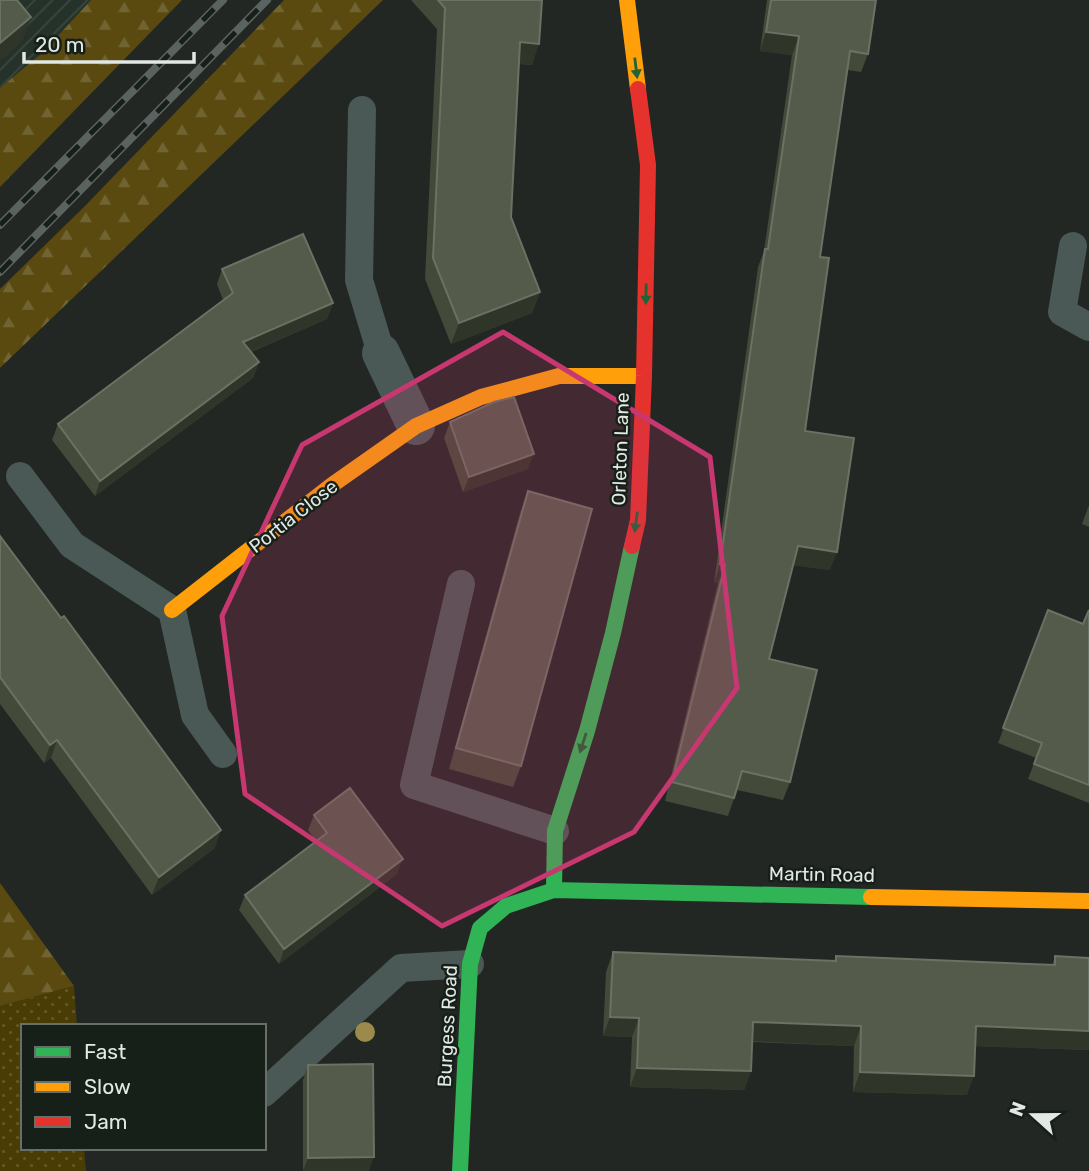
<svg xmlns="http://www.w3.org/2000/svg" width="1089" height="1171" font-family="Rubik,sans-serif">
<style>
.industrial{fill:url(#industrial-furrows)}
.grass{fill:url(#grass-dots)}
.forest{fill:url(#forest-firs)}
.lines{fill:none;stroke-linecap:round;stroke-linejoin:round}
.lane{stroke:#4a5856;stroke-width:28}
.street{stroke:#4a5856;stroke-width:38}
.fast{stroke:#30b455;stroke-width:16}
.slow{stroke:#ff9f0a;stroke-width:16}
.jam{stroke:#e5322d;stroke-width:16}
.rail-casing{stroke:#5b6360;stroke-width:8}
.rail{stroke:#171f19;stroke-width:5;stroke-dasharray:16;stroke-linecap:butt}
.tree{fill:#9c8a4c}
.wall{fill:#444a39}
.shaded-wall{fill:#2f3529}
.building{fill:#555b4b;stroke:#6b7163;stroke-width:2}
.oneway{fill:#226234}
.marked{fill:#c73770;fill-opacity:0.2;stroke:#c73770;stroke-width:5;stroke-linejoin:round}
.labels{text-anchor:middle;stroke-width:5;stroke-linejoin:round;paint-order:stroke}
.street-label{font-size:19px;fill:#e2e8e4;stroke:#171f19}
</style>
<defs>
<pattern id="industrial-furrows" width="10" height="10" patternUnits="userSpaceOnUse" patternTransform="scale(1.75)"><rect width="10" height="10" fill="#253229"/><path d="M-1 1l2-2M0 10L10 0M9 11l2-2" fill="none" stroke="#3a463e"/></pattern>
<pattern id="grass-dots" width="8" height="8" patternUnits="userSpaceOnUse" patternTransform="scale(1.75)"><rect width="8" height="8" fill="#4a3c05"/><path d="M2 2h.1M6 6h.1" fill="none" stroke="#645829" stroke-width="1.8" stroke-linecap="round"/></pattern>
<pattern id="forest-firs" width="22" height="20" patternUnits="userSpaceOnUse" patternTransform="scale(1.75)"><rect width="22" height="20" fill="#5a4a10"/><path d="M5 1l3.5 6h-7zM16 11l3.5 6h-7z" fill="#716433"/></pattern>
</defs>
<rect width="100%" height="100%" fill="#222724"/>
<path class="industrial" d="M 0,0 L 91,0 L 43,52 L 0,88 Z"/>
<path class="grass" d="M 74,986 L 77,1026 L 23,1026 L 23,1148 L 84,1148 L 86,1171 L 0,1171 L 0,1006 Z"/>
<path class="forest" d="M 91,0 L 182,0 L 0,187 L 0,88 L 43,52 Z
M 284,0 L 383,0 L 0,368 L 0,289 L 84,207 Z
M 0,883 L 74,986 L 0,1006 Z"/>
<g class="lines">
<path class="lane" d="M 362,110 L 359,280 L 381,353
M 1073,246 L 1062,312 L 1089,327
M 20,476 L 72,545 L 172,610 L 195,715 L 223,754
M 461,584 L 414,785 L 555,831
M 264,1093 L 401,968 L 470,964"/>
<path class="street" d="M 381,353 L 416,426"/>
<path class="fast" d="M 554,890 L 555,831 L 587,731 L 613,633 L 632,546
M 460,1171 L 470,964 L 480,928 L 506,906 L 554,890 L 871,897"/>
<path class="slow" d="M 627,0 L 638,89
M 172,610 L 332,485 L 416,426 L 481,397 L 559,376 L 644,376
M 871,897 L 1089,901"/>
<path class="jam" d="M 632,546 L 638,520 L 644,376 L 648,165 L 638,89"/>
<defs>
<path id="rail" d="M 0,225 L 223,0
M 0,272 L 267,0"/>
</defs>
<use href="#rail" class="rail-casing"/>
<use href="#rail" class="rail"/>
</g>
<circle class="tree" cx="365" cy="1032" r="10"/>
<path class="wall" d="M 411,0 L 542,0 L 532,65 L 519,64 L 511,217 L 540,292 L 532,313 L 451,344 L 425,279 L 437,29 Z
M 767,0 L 876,0 L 868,54 L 861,72 L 848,70 L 820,257 L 805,431 L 830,570 L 793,565 L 769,659 L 790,782 L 783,800 L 737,790 L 728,816 L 665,801 L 718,583 L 714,583 L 758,267 L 764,251 L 792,55 L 760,51 Z
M 222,269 L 333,303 L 327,319 L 251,352 L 259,362 L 253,378 L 95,496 L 52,440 L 58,424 L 223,300 L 217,284 Z
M 450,422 L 528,469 L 463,492 L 444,438 Z
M 528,491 L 521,766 L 513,787 L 449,769 L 520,513 Z
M 1089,505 L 1089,527 L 1082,524 Z
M 0,536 L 215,848 L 152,895 L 51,758 L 44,763 L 0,704 Z
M 1048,610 L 1083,624 L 1089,610 L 1089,803 L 1028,779 L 1036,758 L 998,743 Z
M 314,815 L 397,874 L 279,964 L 239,910 L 245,895 L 316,841 L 308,830 Z
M 613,952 L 834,961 L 836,956 L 1052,965 L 1055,956 L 1089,1050 L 975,1046 L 967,1095 L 853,1092 L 854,1046 L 752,1042 L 751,1071 L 744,1090 L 630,1087 L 632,1037 L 603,1036 L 606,972 Z
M 308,1065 L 369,1171 L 303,1171 L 303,1080 Z"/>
<path class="shaded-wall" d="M 31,17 L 22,42 L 0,61 L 0,43 Z
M 766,32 L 799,36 L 792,55 L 760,51 Z
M 520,42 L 539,44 L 532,65 L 512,63 Z
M 540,292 L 532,313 L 451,344 L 459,323 Z
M 333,303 L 327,319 L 238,357 L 243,342 Z
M 259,362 L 253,378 L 95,496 L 100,481 Z
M 534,454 L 528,469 L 463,492 L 469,477 Z
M 798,546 L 837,552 L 830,570 L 791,565 Z
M 720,564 L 725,565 L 718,583 L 714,583 Z
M 57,740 L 51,758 L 44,763 L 50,745 Z
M 221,830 L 215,848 L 152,895 L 159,877 Z
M 403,859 L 397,874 L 279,964 L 284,949 Z
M 610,1017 L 639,1018 L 632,1037 L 603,1036 Z
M 753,1022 L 861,1026 L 854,1046 L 746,1041 Z
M 976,1026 L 1089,1031 L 1089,1050 L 969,1046 Z
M 637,1068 L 751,1071 L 744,1090 L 630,1087 Z
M 860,1072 L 974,1076 L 967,1095 L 853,1092 Z
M 374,1157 L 369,1171 L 303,1171 L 308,1158 Z"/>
<path class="building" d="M 0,0 L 17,0 L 31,17 L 0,43 Z
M 438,0 L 542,0 L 539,44 L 520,42 L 511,217 L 540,292 L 459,323 L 433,258 L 445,8 Z
M 771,0 L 876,0 L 868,54 L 850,51 L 820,257 L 829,258 L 805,431 L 854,438 L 837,552 L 798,546 L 769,659 L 817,670 L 790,782 L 742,771 L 734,798 L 672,782 L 725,565 L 720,564 L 765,249 L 768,249 L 799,36 L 766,32 Z
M 303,234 L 333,303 L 243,342 L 259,362 L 100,481 L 58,424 L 233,293 L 222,269 Z
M 514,397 L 534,454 L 469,477 L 450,422 L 494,402 Z
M 528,491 L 592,509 L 521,766 L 456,748 Z
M 0,536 L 61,618 L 64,616 L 221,830 L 159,877 L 57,740 L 50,745 L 0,677 Z
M 1048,610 L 1083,624 L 1089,610 L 1089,785 L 1034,764 L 1042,743 L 1003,728 Z
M 350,788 L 403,859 L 284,949 L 245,895 L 327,833 L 314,815 Z
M 613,952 L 836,961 L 836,956 L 1055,965 L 1055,956 L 1089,958 L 1089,1031 L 976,1026 L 974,1076 L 860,1072 L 861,1026 L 753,1022 L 751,1071 L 637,1068 L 639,1018 L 610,1017 Z
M 373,1064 L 374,1157 L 308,1158 L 308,1065 Z"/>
<defs><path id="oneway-solid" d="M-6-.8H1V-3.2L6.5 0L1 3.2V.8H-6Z" transform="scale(1.75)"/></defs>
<g class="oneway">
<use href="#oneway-solid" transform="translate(636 68) rotate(83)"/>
<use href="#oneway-solid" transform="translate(646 294) rotate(91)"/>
<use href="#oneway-solid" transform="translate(636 522) rotate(98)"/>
<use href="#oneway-solid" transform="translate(583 743) rotate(108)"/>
</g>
<path class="marked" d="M 503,332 L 710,457 L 737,688 L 634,832 L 442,926 L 245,794 L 222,616 L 302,445 Z"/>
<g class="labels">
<g class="street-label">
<text transform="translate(620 449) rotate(-88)" y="7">Orleton Lane</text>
<text transform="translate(293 516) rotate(-38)" y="7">Portia Close</text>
<text transform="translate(822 874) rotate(1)" y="7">Martin Road</text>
<text transform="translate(447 1026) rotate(-87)" y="7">Burgess Road</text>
</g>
</g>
<rect x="21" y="1024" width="245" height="126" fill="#171f19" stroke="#686f6a" stroke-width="2"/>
<rect x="35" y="1047" width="35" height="10" fill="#30b455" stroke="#686f6a" stroke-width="2"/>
<text x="84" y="1059" font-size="21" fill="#e2e8e4">Fast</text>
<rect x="35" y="1082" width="35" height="10" fill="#ff9f0a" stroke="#686f6a" stroke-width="2"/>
<text x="84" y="1094" font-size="21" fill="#e2e8e4">Slow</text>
<rect x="35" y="1117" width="35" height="10" fill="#e5322d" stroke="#686f6a" stroke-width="2"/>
<text x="84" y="1129" font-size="21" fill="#e2e8e4">Jam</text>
<g transform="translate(1033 1115) rotate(291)" stroke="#171f19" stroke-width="5" paint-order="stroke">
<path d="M0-5L12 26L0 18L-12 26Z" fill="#e2e8e4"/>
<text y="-10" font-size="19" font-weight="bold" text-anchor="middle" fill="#e2e8e4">N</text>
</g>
<path d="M24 52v10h170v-10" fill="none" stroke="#e2e8e4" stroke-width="3.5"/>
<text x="35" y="52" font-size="21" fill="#e2e8e4" stroke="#171f19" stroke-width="5" paint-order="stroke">20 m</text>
</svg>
